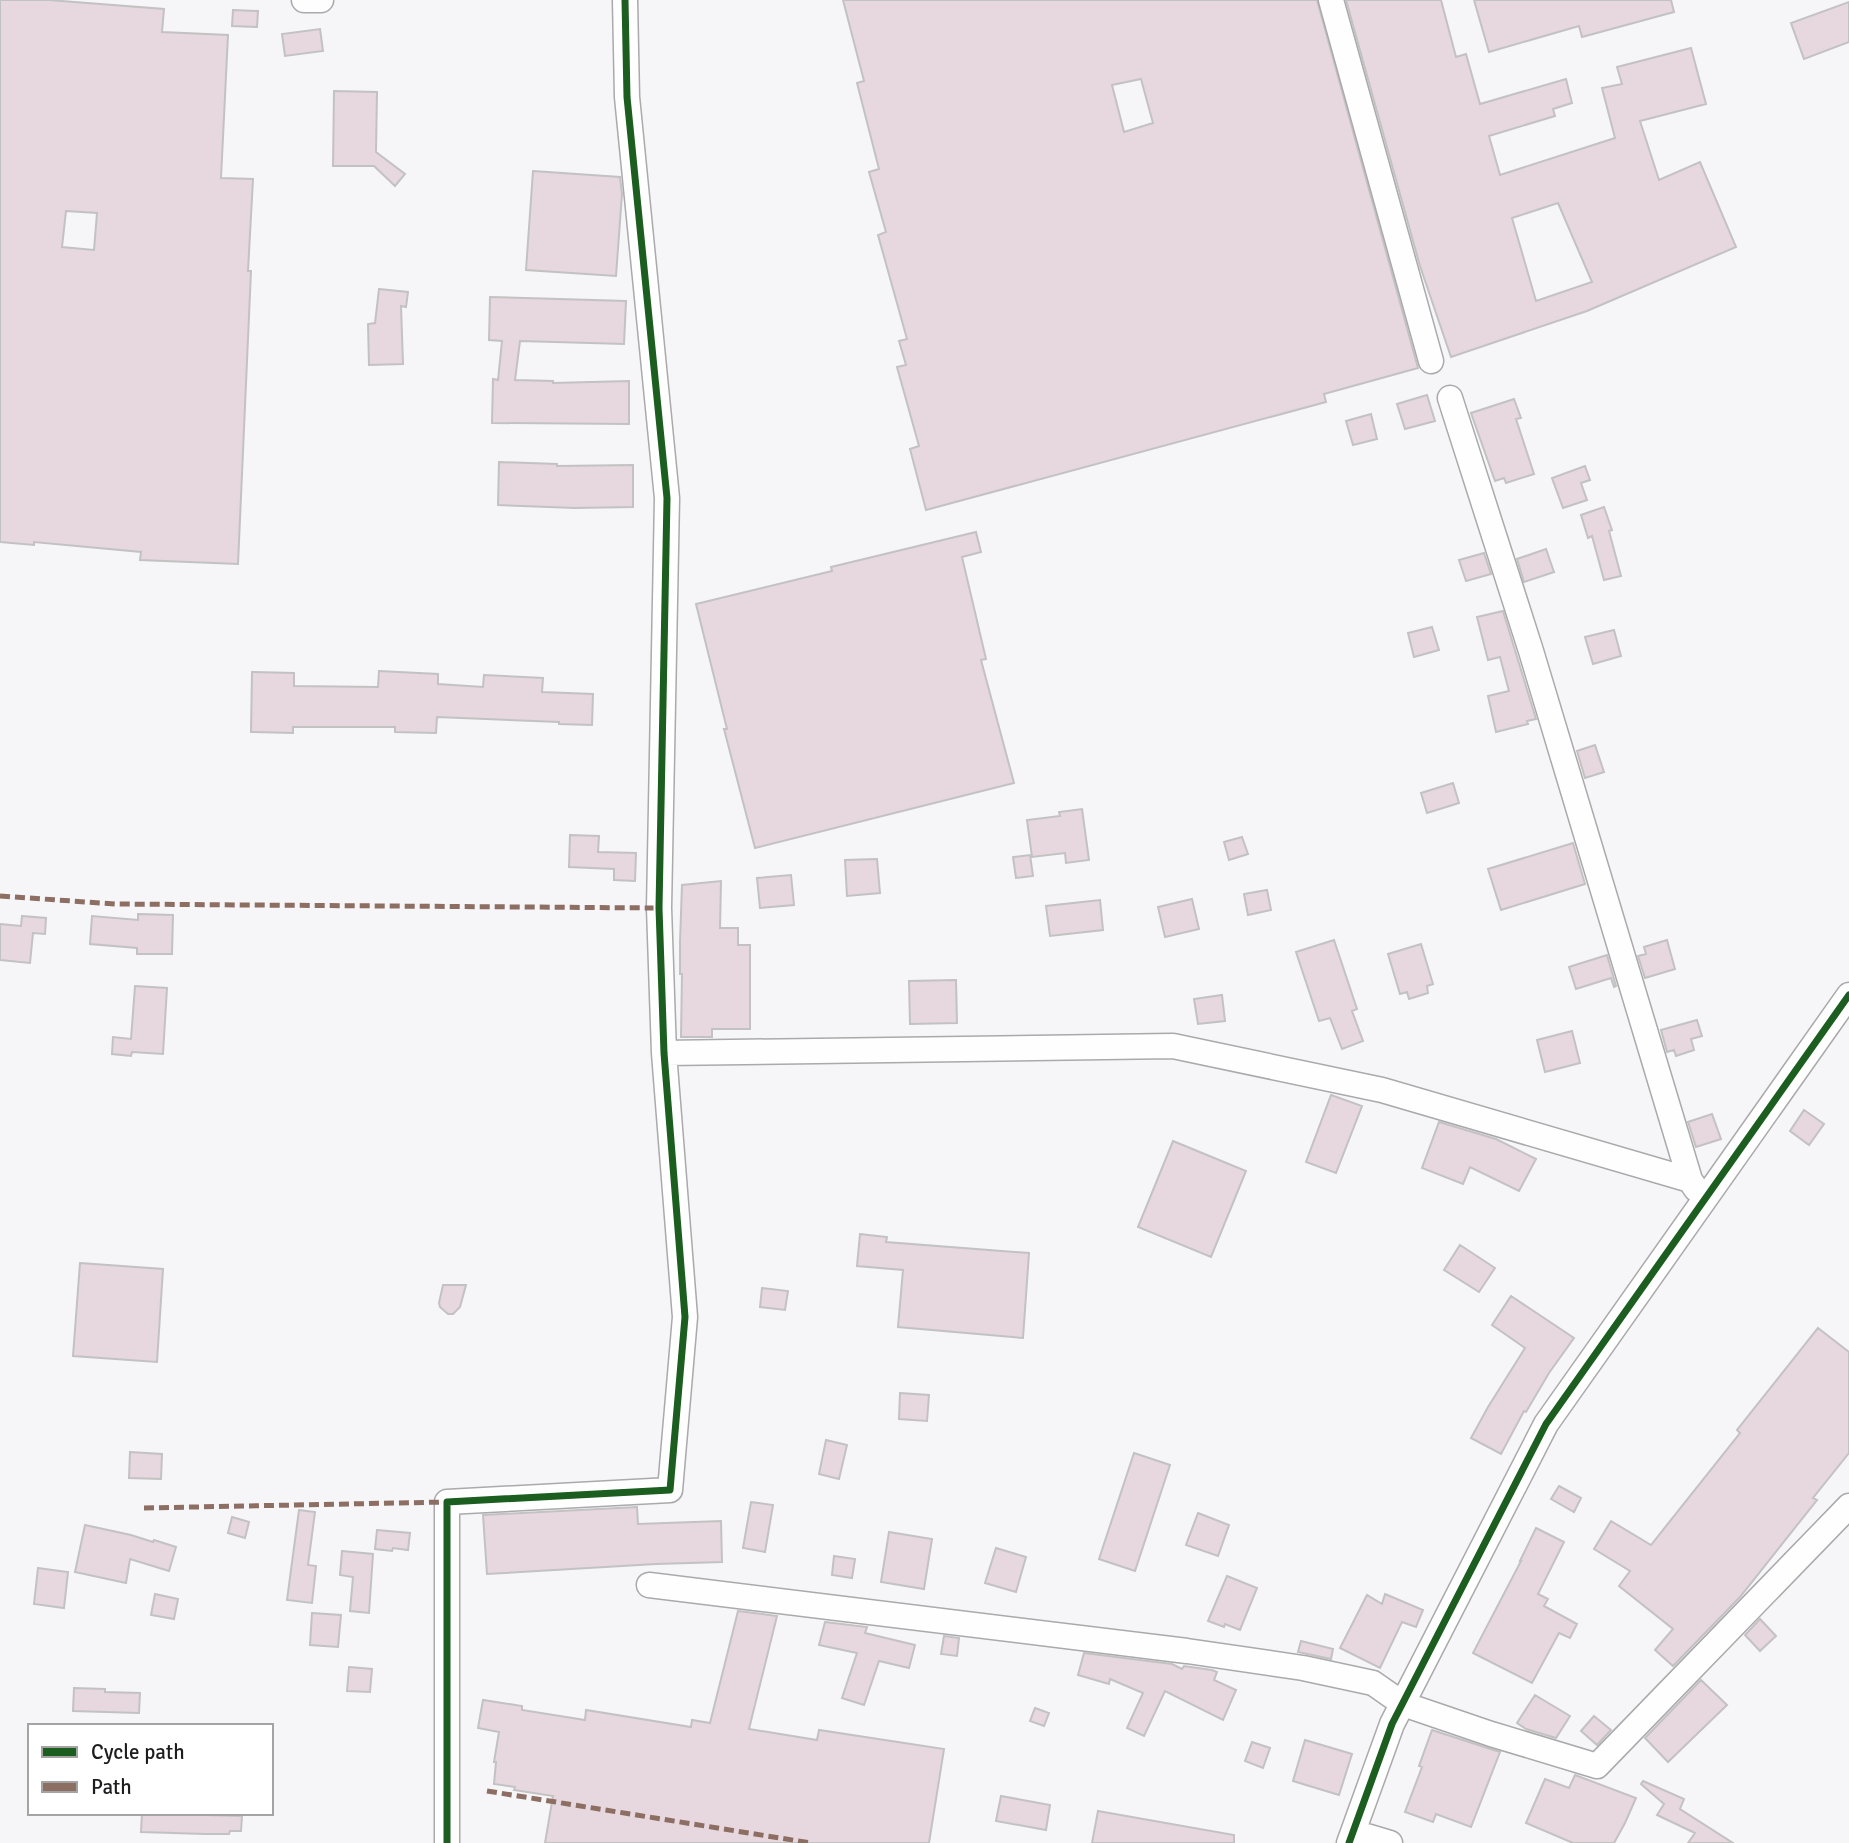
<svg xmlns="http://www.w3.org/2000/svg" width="1849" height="1843" font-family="Signika,sans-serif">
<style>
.building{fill:#e7d7de;stroke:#c3c2c3;stroke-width:2;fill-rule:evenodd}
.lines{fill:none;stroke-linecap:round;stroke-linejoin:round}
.minor-casing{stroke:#aaa9ab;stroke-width:27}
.minor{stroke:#fefefe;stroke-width:24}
.quiet{stroke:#8d6e63;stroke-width:5;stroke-dasharray:10 5;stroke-linecap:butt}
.cycleway-casing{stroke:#fff;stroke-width:11}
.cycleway{stroke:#1b5e20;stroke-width:7}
</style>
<rect width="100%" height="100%" fill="#f6f5f7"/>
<path class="building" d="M 0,0 L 49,0 L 164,9 L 162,32 L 228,35 L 221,178 L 253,179 L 248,271 L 251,271 L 238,564 L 140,560 L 141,552 L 34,542 L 34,545 L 0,542 ZM 66,211 L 97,213 L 94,250 L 62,247 Z
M 843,0 L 1317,0 L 1418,368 L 1324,394 L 1326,402 L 926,510 L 910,449 L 919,446 L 897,367 L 906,365 L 899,341 L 907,339 L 878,235 L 886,232 L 869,172 L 879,169 L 857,83 L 864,81 ZM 1141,79 L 1153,123 L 1124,132 L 1112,85 Z
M 1346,0 L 1441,0 L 1456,57 L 1466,54 L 1480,104 L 1566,79 L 1572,103 L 1553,109 L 1555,116 L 1489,136 L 1500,175 L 1615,138 L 1602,88 L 1622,84 L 1617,67 L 1691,48 L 1706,104 L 1640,121 L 1659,180 L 1700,162 L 1736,247 L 1587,311 L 1451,357 L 1420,266 ZM 1558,203 L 1592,282 L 1536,301 L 1512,218 Z
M 1474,0 L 1671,0 L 1674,12 L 1582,37 L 1579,26 L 1489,52 Z
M 1849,2 L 1849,42 L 1804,59 L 1791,23 Z
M 233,10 L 258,11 L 257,27 L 232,26 Z
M 320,29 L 323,51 L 285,56 L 282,34 Z
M 334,91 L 377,92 L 376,152 L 405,174 L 395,186 L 374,166 L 333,166 Z
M 533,171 L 620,177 L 622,194 L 616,276 L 526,270 Z
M 379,289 L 408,292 L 406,307 L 401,306 L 403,364 L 369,365 L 368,324 L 375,323 Z
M 490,297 L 626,301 L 624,344 L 520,341 L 515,380 L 553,381 L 553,383 L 629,381 L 629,424 L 492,423 L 493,379 L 498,380 L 502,341 L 489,340 Z
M 1427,395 L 1435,421 L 1405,429 L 1397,404 Z
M 1514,399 L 1521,418 L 1516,419 L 1534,474 L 1506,483 L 1504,478 L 1495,481 L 1471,413 Z
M 1371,414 L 1377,439 L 1353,445 L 1346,421 Z
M 499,462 L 557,464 L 557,466 L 633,465 L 633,507 L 575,508 L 498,505 Z
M 1585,466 L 1590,480 L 1581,483 L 1587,500 L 1563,508 L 1552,478 Z
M 1604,507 L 1612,530 L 1609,531 L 1621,576 L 1604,580 L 1592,536 L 1588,538 L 1581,515 Z
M 976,532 L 981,552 L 962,557 L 986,659 L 981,660 L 1014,783 L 755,848 L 724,729 L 727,729 L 696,604 L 832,571 L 831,567 Z
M 1546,549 L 1554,572 L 1524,582 L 1517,559 Z
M 1484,553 L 1491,574 L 1466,581 L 1459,560 Z
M 1503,611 L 1536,719 L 1527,721 L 1528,724 L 1496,732 L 1488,696 L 1509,691 L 1500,657 L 1488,660 L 1477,617 Z
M 1432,627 L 1439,650 L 1414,657 L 1408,633 Z
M 1614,630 L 1621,656 L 1593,664 L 1585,637 Z
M 379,671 L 438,674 L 438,684 L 483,687 L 484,675 L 543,678 L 542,692 L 593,694 L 592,725 L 559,724 L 559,722 L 437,717 L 436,733 L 395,732 L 395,727 L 293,727 L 293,733 L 251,732 L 252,672 L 294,673 L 294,686 L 378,687 Z
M 1595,745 L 1604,772 L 1585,778 L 1577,751 Z
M 1453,783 L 1459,803 L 1427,813 L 1421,793 Z
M 1082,809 L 1089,860 L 1066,863 L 1065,853 L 1032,857 L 1027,820 L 1060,816 L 1059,812 Z
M 570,835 L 599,836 L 598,852 L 636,853 L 635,881 L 614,880 L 614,869 L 569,867 Z
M 1242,837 L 1248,854 L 1229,860 L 1224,842 Z
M 1573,843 L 1585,884 L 1501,910 L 1488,869 Z
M 1030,855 L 1033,876 L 1016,878 L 1013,857 Z
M 877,859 L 880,893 L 847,896 L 845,860 Z
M 791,875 L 794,905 L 760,908 L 757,878 Z
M 721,881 L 720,928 L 738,928 L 738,945 L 750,945 L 750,1029 L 712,1029 L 712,1037 L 681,1037 L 682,974 L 680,974 L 680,942 L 682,885 Z
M 1267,890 L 1271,910 L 1248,915 L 1244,894 Z
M 1192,899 L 1199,929 L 1165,937 L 1158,907 Z
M 1100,900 L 1103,930 L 1050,936 L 1046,906 Z
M 138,914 L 173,915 L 172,954 L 137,954 L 137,948 L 90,944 L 92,916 L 138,920 Z
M 22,916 L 46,918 L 45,934 L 33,933 L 30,963 L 0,960 L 0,924 L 21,926 Z
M 1334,940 L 1357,1009 L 1352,1011 L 1363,1041 L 1342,1049 L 1330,1018 L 1319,1021 L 1296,952 Z
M 1667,940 L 1675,969 L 1645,978 L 1638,956 L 1646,954 L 1644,947 Z
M 1421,944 L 1433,984 L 1427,986 L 1428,993 L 1409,999 L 1407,992 L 1400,994 L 1388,954 Z
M 1607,955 L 1616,986 L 1614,987 L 1611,978 L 1576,989 L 1569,967 Z
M 956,980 L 957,1023 L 910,1024 L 909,981 Z
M 135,986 L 167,988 L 163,1054 L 132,1052 L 131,1056 L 112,1054 L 113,1037 L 131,1039 Z
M 1222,995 L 1225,1021 L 1198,1024 L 1194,999 Z
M 1697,1020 L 1702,1036 L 1691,1039 L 1694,1050 L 1676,1056 L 1674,1050 L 1667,1052 L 1661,1030 Z
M 1572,1031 L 1580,1063 L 1545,1072 L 1537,1040 Z
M 1331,1095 L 1362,1106 L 1336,1173 L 1306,1162 Z
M 1804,1110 L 1824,1124 L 1809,1145 L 1790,1131 Z
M 1712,1114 L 1721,1139 L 1696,1147 L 1688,1122 Z
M 1439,1122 L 1496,1139 L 1536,1159 L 1519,1191 L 1470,1167 L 1463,1184 L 1422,1168 Z
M 1173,1141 L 1246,1171 L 1211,1257 L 1138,1227 Z
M 860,1234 L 887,1237 L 886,1242 L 1029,1253 L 1023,1338 L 898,1327 L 903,1270 L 857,1266 Z
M 1460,1245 L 1495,1268 L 1479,1292 L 1444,1270 Z
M 80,1263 L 163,1269 L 157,1362 L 73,1356 Z
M 443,1285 L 466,1285 L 460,1307 L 453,1314 L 448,1314 L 440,1307 L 439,1303 Z
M 762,1288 L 788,1291 L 785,1310 L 760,1307 Z
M 1511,1296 L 1574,1338 L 1549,1373 L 1526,1412 L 1524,1411 L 1501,1454 L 1471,1438 L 1488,1407 L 1525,1348 L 1492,1325 Z
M 1818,1328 L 1849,1352 L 1849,1453 L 1813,1498 L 1817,1500 L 1740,1597 L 1673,1666 L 1655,1650 L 1673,1629 L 1619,1586 L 1630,1571 L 1594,1549 L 1611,1521 L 1651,1545 L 1740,1433 L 1737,1430 Z
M 900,1393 L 929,1395 L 927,1421 L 899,1419 Z
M 826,1440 L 847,1445 L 839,1479 L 819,1474 Z
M 130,1452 L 162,1454 L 161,1479 L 129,1478 Z
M 1134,1453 L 1170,1465 L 1135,1571 L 1099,1559 Z
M 1559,1486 L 1581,1498 L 1574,1512 L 1551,1499 Z
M 751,1502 L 773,1505 L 765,1552 L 743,1548 Z
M 637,1507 L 638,1524 L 721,1521 L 722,1562 L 656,1564 L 487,1574 L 483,1515 Z
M 299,1510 L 315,1512 L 308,1565 L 316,1566 L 312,1603 L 287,1600 Z
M 1198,1513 L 1229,1525 L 1218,1556 L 1186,1545 Z
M 232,1517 L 249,1522 L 245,1538 L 228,1533 Z
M 85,1525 L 131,1535 L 153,1542 L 154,1540 L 176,1547 L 169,1571 L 130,1559 L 126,1583 L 75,1572 Z
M 1536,1528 L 1564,1542 L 1538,1594 L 1548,1599 L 1544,1606 L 1577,1624 L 1570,1638 L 1559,1633 L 1532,1683 L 1473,1653 L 1521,1561 L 1520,1561 Z
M 377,1530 L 410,1533 L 408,1550 L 393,1548 L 392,1551 L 375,1549 Z
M 889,1532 L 932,1539 L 924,1589 L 881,1582 Z
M 996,1548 L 1026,1557 L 1016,1592 L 985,1583 Z
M 342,1551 L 373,1554 L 369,1613 L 350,1611 L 353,1577 L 340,1575 Z
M 834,1556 L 855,1559 L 852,1578 L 832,1575 Z
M 38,1568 L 68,1572 L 64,1608 L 34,1604 Z
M 1227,1576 L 1257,1588 L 1240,1630 L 1225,1624 L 1224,1627 L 1208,1621 Z
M 155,1594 L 178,1599 L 174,1619 L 151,1615 Z
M 1385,1594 L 1423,1610 L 1416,1627 L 1402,1622 L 1380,1668 L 1340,1648 L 1367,1595 L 1382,1604 Z
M 738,1611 L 777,1616 L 749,1729 L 817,1740 L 819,1730 L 944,1749 L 929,1843 L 545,1843 L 553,1796 L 514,1790 L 515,1787 L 494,1784 L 496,1762 L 494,1762 L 499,1732 L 478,1728 L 483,1700 L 522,1706 L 522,1710 L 585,1720 L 586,1710 L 691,1727 L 692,1720 L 710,1723 Z
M 312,1613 L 341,1615 L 338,1647 L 310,1645 Z
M 1760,1619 L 1776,1636 L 1760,1651 L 1745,1635 Z
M 825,1622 L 867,1627 L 865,1633 L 915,1645 L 909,1668 L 879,1661 L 864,1705 L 842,1698 L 857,1653 L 819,1645 Z
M 944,1636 L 959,1638 L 957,1656 L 941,1654 Z
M 1301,1641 L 1333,1649 L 1331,1659 L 1298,1652 Z
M 1084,1653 L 1172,1664 L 1182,1669 L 1184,1666 L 1212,1670 L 1217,1672 L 1214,1680 L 1236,1690 L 1223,1720 L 1165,1691 L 1144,1736 L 1127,1728 L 1143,1693 L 1110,1679 L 1109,1684 L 1078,1675 Z
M 349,1667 L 372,1669 L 370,1692 L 347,1691 Z
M 1701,1680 L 1727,1705 L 1668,1762 L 1645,1738 Z
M 74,1688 L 105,1689 L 105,1692 L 140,1693 L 139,1713 L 73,1711 Z
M 1535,1695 L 1570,1716 L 1556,1738 L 1526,1729 L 1517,1723 Z
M 1035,1708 L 1049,1713 L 1044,1726 L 1030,1721 Z
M 1594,1716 L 1611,1730 L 1597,1745 L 1581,1731 Z
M 1432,1730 L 1500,1752 L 1471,1827 L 1436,1814 L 1433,1822 L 1405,1812 L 1422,1767 L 1419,1766 Z
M 1305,1740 L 1352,1754 L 1339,1795 L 1293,1781 Z
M 1252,1742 L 1270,1748 L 1263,1768 L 1245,1761 Z
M 1575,1775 L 1636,1798 L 1625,1823 L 1614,1843 L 1573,1843 L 1526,1823 L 1545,1779 L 1569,1788 Z
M 1643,1781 L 1684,1799 L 1680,1809 L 1733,1843 L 1688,1843 L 1695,1833 L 1657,1815 L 1664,1804 L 1641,1784 Z
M 1001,1796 L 1050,1805 L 1046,1830 L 996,1821 Z
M 1098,1811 L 1234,1835 L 1234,1843 L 1092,1843 Z
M 142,1813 L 206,1813 L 206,1815 L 242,1816 L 241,1831 L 230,1831 L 229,1834 L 205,1834 L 141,1832 Z"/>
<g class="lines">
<defs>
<path id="minor" d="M 304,0 L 321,0
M 1331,0 L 1431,361
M 1450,398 L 1531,651 L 1690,1180 L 1696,1189
M 664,1053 L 1173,1046 L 1382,1090 L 1690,1180
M 649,1585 L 1187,1651 L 1303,1668 L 1373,1683 L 1403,1704 L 1491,1734 L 1597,1766 L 1849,1506
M 1353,1832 L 1390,1843
M 447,1843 L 447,1502 L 670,1490 L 685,1317 L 664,1053 L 659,908 L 667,498 L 627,97 L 625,0
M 1349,1843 L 1392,1724 L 1546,1424 L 1849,995"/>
</defs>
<use href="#minor" class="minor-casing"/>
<use href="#minor" class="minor"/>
<path class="quiet" d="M 0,896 L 115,904 L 659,908
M 144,1508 L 447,1502
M 487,1791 L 811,1843"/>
<defs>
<path id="cycleway" d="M 447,1843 L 447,1502 L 670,1490 L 685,1317 L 664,1053 L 659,908 L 667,498 L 627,97 L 625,0
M 1349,1843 L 1392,1724 L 1546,1424 L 1849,995"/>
</defs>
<use href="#cycleway" class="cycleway-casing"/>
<use href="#cycleway" class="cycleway"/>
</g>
<rect x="28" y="1724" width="245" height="91" fill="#ffffff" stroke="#a5a4a5" stroke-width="2"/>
<rect x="42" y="1747" width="35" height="10" fill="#1b5e20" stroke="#a5a4a5" stroke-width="2"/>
<text x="91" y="1759" font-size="21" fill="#1d1c1e">Cycle path</text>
<rect x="42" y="1782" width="35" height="10" fill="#8d6e63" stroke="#a5a4a5" stroke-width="2"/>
<text x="91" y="1794" font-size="21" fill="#1d1c1e">Path</text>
</svg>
